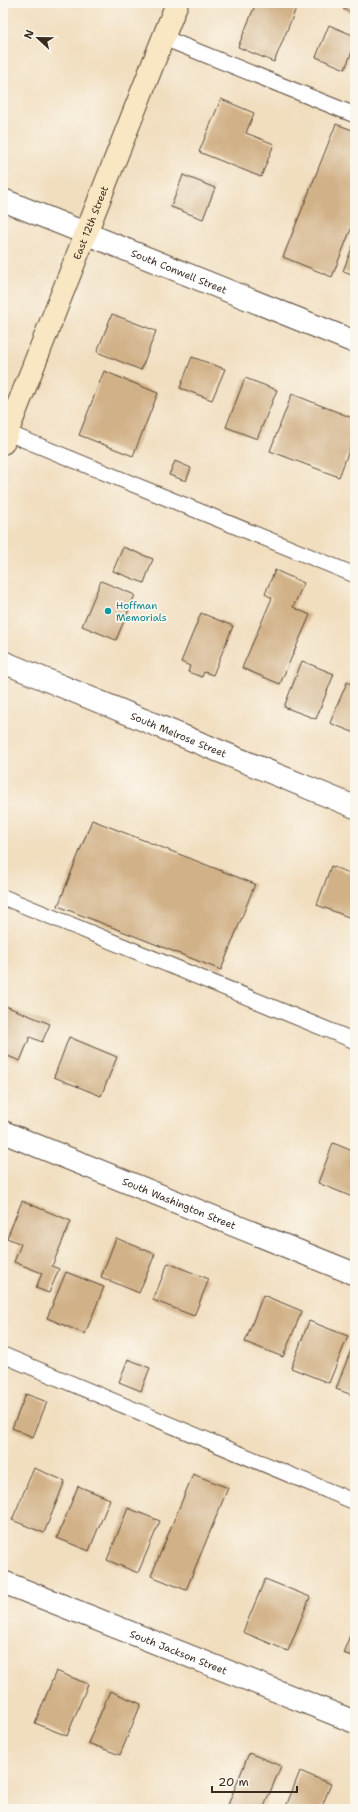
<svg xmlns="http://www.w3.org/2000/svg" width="358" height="1812" font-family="'Shantell Sans',sans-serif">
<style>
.building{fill:#d1b187}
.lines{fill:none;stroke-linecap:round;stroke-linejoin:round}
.lane-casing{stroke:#564536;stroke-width:17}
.street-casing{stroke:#564536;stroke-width:24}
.secondary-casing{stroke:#564536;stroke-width:24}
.lane{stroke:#fff;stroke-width:15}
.street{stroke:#fff;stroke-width:22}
.secondary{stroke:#f9e7c3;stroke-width:22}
.culture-dot{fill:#0f9aa8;stroke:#fbf7ec;stroke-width:1.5}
.labels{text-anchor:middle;stroke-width:3.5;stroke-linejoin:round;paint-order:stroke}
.street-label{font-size:10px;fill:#3b2a1e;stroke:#fbf7ec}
.culture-label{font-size:10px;fill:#0d838f;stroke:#fbf7ec;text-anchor:start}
</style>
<rect width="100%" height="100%" fill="#fbf7ec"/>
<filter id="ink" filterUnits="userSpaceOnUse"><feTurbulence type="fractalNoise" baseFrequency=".025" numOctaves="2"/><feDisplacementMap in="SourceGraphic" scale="8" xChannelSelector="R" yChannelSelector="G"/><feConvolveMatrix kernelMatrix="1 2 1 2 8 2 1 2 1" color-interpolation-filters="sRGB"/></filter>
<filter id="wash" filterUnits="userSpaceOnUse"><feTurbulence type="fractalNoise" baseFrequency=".012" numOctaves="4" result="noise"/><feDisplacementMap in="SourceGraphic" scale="16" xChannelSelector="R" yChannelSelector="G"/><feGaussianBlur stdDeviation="0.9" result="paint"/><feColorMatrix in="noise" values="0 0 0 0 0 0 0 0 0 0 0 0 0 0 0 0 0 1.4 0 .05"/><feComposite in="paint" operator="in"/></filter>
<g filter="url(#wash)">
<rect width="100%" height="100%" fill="#f1debf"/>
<g id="blocks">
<path class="building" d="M 256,3 L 289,3 L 297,6 L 274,62 L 238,47 Z
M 346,3 L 355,3 L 355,14 L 343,9 Z
M 329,25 L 355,36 L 355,44 L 345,69 L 316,57 Z
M 221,99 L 254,113 L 246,133 L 274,144 L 261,177 L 199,152 Z
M 336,124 L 355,131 L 355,219 L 332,277 L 283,257 Z
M 183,175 L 215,188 L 203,219 L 171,207 Z
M 355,240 L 355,275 L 343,271 Z
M 112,314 L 156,331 L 141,370 L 97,352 Z
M 192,357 L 225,369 L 212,400 L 180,388 Z
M 104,371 L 158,393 L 133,456 L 79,435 Z
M 245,378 L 277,390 L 257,439 L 226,427 Z
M 292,394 L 355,419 L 355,435 L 339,477 L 270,451 Z
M 175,461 L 191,468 L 186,481 L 169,475 Z
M 123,547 L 153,559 L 144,583 L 113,571 Z
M 275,570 L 304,583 L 293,607 L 310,615 L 280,684 L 242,668 L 272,598 L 265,594 Z
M 101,581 L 135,595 L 116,640 L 82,626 Z
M 201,613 L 233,626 L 213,675 L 204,672 L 202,677 L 188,672 L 190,666 L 181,662 Z
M 302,661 L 334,674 L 316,719 L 284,707 Z
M 347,682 L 355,686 L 355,733 L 330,723 Z
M 92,820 L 255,884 L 221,970 L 58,906 Z
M 331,866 L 355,875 L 355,908 L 351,918 L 317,905 Z
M 3,1005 L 50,1024 L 42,1042 L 30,1037 L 20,1061 L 3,1054 Z
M 69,1037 L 117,1057 L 101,1096 L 54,1077 Z
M 333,1143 L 355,1152 L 355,1198 L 318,1183 Z
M 22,1201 L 71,1221 L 52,1266 L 59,1269 L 49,1293 L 36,1288 L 42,1273 L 14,1262 L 21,1244 L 7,1238 Z
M 116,1238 L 155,1254 L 139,1293 L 101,1277 Z
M 168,1263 L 209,1279 L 194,1316 L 153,1300 Z
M 66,1272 L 104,1287 L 85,1334 L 47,1318 Z
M 263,1295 L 302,1311 L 283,1357 L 245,1342 Z
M 309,1321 L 348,1336 L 329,1383 L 291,1368 Z
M 355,1339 L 355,1396 L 336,1389 Z
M 128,1359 L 150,1368 L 141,1391 L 119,1382 Z
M 26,1394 L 47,1402 L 33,1437 L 12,1428 Z
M 34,1468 L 65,1481 L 44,1533 L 12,1520 Z
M 193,1474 L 228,1488 L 186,1590 L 151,1576 Z
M 78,1486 L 110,1499 L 89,1551 L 57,1538 Z
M 128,1508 L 160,1521 L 138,1573 L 107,1560 Z
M 265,1579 L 310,1597 L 288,1651 L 243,1632 Z
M 355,1623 L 355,1657 L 343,1653 Z
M 56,1671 L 88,1684 L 67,1736 L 35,1723 Z
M 110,1691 L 141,1704 L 120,1755 L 88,1743 Z
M 249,1753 L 281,1766 L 263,1809 L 238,1809 L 228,1805 Z
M 300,1771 L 331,1784 L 321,1809 L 285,1809 Z"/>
</g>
</g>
<g filter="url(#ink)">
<use href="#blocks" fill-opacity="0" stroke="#564536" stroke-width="1"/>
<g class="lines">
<defs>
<path id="lane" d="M 164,38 L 355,115
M 3,431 L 355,575
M 3,897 L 355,1041
M 3,1355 L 355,1502"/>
<g id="street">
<path id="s1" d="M 3,200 L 355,342"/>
<path id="s2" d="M 3,662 L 355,807"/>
<path id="s3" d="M 3,1132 L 355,1274"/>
<path id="s4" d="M 3,1582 L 355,1722"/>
</g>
<g id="secondary">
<path id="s5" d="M 3,443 L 177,3"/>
</g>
</defs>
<use href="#lane" class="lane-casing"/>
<use href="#street" class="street-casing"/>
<use href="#secondary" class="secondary-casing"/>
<use href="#lane" class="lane"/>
<use href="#street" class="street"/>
<use href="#secondary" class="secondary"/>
</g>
</g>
<circle class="culture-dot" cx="108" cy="611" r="4"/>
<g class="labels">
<g class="street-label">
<text dy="4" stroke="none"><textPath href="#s5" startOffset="237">East 12th Street</textPath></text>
<text dy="4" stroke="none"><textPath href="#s1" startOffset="190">South Conwell Street</textPath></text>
<text dy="4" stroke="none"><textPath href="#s2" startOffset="190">South Melrose Street</textPath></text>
<text dy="4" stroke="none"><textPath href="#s3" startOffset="190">South Washington Street</textPath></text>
<text dy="4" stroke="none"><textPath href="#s4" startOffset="189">South Jackson Street</textPath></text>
</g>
<g class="culture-label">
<text x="116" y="609">Hoffman<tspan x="116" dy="12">Memorials</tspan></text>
</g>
</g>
<rect width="358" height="1812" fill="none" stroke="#fbf7ec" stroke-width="16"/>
<g transform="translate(38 38) rotate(292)" stroke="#fbf7ec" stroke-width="3" paint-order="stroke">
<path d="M0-3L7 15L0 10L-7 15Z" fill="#3b2a1e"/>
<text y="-6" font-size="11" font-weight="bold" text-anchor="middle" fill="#3b2a1e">N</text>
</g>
<path d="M212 1786v6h85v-6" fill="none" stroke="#3b2a1e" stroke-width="2"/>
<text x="218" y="1786" font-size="12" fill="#3b2a1e" stroke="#fbf7ec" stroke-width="3" paint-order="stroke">20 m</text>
</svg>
